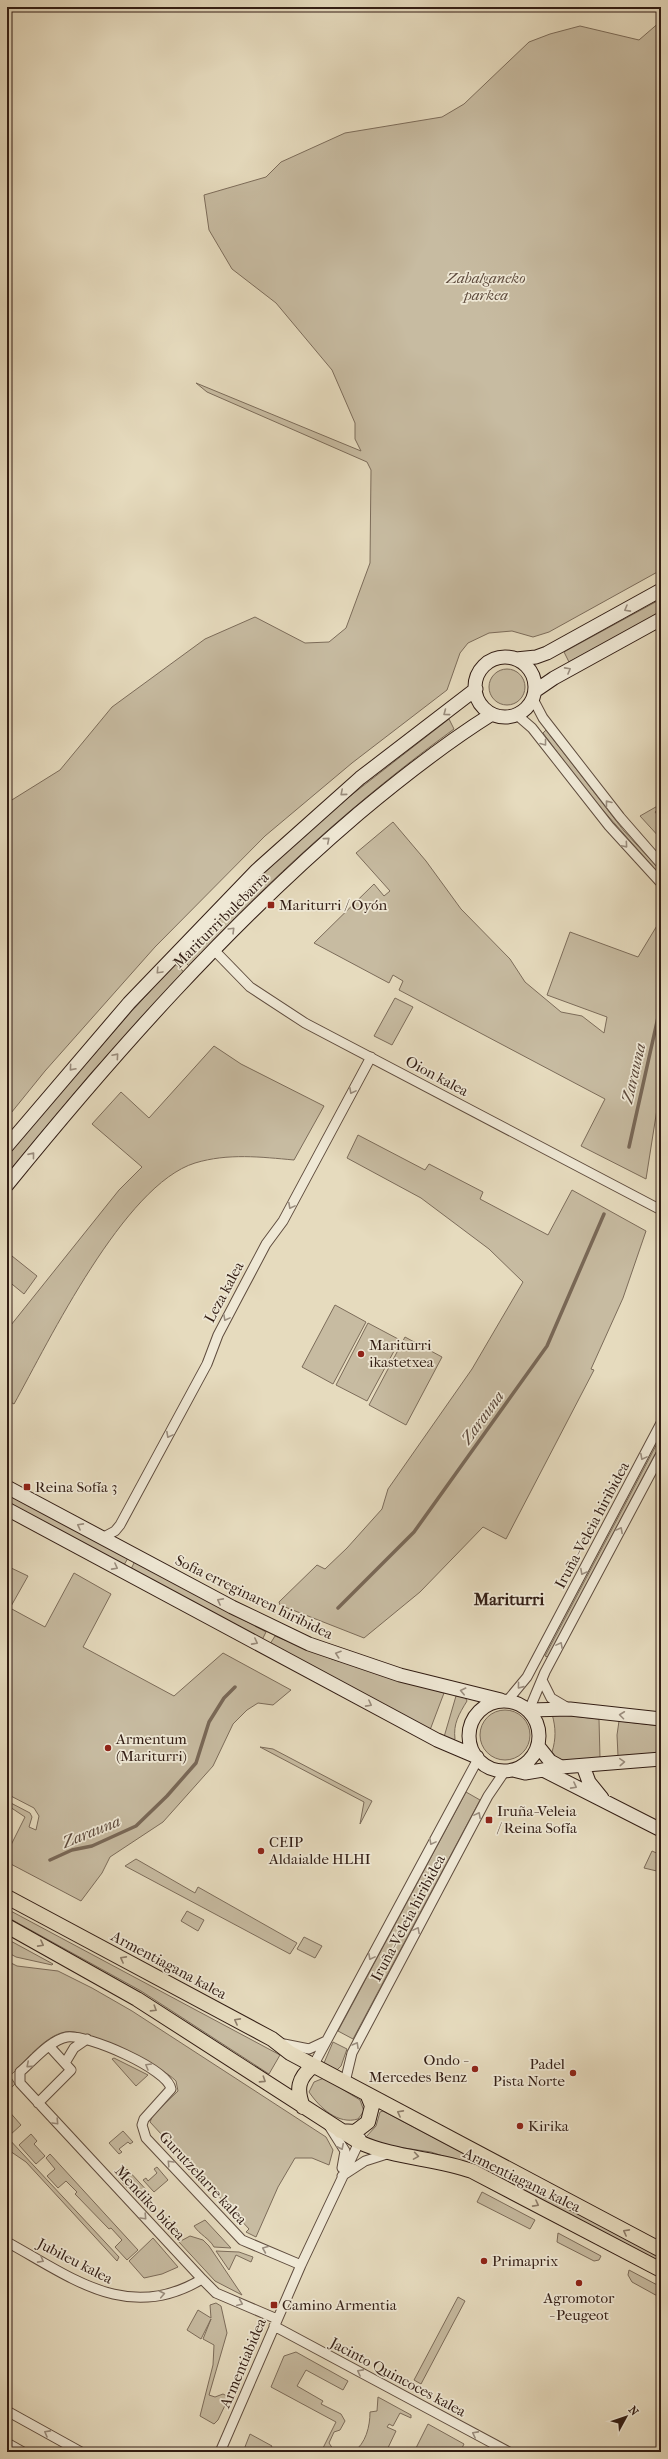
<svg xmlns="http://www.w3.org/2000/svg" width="668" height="2459" font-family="'IM FELL French Canon',serif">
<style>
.green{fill:#c7bba1;stroke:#7c6c5a}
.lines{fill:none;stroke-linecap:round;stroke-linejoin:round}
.stream{stroke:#796857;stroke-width:3.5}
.minor-casing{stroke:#5f4c3e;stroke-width:11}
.secondary-casing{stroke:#321d14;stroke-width:15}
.primary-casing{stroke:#321d14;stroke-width:16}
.minor{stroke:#efe8d5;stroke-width:9}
.secondary{stroke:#efe8d5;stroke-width:13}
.primary{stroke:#e6dbbe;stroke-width:14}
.oneway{stroke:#9a8d7e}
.oneway2{stroke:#8c7c69}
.poi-dot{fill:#8f2418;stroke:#efe8d5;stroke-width:1.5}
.labels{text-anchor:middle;stroke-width:3.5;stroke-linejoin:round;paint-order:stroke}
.park-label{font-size:15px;font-style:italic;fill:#5f4c3e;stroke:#efe8d5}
.poi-label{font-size:15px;fill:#321d14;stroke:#efe8d5;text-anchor:start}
.street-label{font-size:15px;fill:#321d14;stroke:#efe8d5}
.water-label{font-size:16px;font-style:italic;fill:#5c493b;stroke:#efe8d5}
.quarter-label{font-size:17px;font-weight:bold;fill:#321d14;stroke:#efe8d5}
</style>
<rect width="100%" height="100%" fill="#e6dbbe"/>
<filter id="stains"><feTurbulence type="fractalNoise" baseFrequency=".005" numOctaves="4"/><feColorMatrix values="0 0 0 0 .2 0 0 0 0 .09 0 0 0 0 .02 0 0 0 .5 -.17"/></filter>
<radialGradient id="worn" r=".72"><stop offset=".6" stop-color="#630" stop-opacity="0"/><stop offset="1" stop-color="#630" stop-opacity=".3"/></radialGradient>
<path class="green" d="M 661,21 L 661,570 L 549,632 L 533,637 L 512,631 L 489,633 L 468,643 L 460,653 L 447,690 L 352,763 L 265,836 L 155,947 L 45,1071 L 7,1118 L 7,803 L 60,770 L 112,707 L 205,639 L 255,617 L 305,643 L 329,642 L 346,628 L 370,563 L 371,470 L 367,462 L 207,392 L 196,383 L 361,451 L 355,439 L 355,423 L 332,370 L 276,303 L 232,269 L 209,230 L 204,195 L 266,177 L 281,162 L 345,133 L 442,117 L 464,104 L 529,42 L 550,34 L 580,26 L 639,40 Z
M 661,599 L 661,613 L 569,662 L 564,652 Z
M489 687a18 18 0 1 1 36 0a18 18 0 1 1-36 0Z
M 449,719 L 454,729 C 358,799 269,879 189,966 L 181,958 L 263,874 L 327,814 Z
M 546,730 L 624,831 L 661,871 L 661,876 L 586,791 L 543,733 Z
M 661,804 L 661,807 L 655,812 L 661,819 L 661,827 L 659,829 L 661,839 L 640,816 Z
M 393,822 L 426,861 L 461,909 L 510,959 L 525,982 L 561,1012 L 582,1016 L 604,1033 L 607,1017 L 547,995 L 570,932 L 638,957 L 661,919 L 661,1110 L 657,1109 L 646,1179 L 581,1146 L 605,1099 L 399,990 L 403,981 L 393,975 L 389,983 L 314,943 L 374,884 L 384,896 L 390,891 L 356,853 Z
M 175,964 L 184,972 L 91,1073 L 7,1174 L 7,1155 L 10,1151 L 131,1012 Z
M 395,998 L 413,1007 L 392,1045 L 374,1036 Z
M 214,1046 L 241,1064 L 324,1106 L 294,1160 C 261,1157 228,1153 195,1163 C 124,1185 49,1341 14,1404 L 7,1400 L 7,1330 L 119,1190 L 142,1167 L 92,1124 L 121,1092 L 149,1118 Z
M 358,1135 L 425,1170 L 429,1164 L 483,1192 L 480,1199 L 548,1235 L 572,1190 L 646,1231 L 623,1298 L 591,1369 L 594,1370 L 506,1539 L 483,1527 L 420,1592 L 364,1638 L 280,1605 L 279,1602 L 317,1565 L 325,1569 L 347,1548 L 382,1509 L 388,1489 L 472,1369 L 523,1282 L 489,1249 L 421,1198 L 347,1158 Z
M 7,1252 L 37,1276 L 24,1294 L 7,1280 Z
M 335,1305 L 366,1322 L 333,1384 L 302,1367 Z
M 368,1323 L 400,1340 L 367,1401 L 336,1385 Z
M 405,1337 L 442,1357 L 406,1425 L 369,1405 Z
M 661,1436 L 661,1443 L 548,1657 L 545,1656 Z
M 7,1493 L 128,1558 L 124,1565 L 7,1503 Z
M 135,1561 L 266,1632 L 262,1640 L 131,1569 Z
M 7,1566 L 28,1576 L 10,1608 L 45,1627 L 74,1573 L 111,1594 L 83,1647 L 174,1696 L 223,1653 L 291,1690 L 273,1705 L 258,1703 L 247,1710 L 233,1724 L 213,1766 L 163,1822 L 110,1857 L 102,1873 L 81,1901 L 7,1862 L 7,1853 L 25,1817 L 7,1805 L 7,1801 L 30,1813 L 32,1817 L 29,1827 L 36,1830 L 39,1816 L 34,1808 L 7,1794 Z
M 275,1636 L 332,1659 L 444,1693 L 430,1730 L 270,1644 Z
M 456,1696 L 465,1697 L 467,1701 C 459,1714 453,1724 455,1739 L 451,1742 L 444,1737 Z
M480 1735a25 25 0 1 1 50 0a25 25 0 1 1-50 0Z
M 552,1714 L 599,1719 L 600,1758 C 586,1759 560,1767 552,1752 C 556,1739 556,1728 552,1714 Z
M 619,1721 L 661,1726 L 661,1753 L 618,1756 L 617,1735 Z
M 260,1747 L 273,1749 L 372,1801 L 360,1824 L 364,1802 Z
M 466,1792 L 480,1800 L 353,2039 L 338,2031 Z
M 652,1851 L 661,1855 L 661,1872 L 644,1868 Z
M 136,1859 L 195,1893 L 198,1887 L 297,1943 L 290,1954 L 125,1866 Z
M 7,1909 L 280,2055 L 269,2074 L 141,1991 L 7,1917 Z
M 187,1911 L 204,1920 L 198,1931 L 181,1921 Z
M 304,1937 L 322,1946 L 315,1958 L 297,1949 Z
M 7,1939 L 53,1964 L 52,1965 L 16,1957 L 7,1952 Z
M 7,1961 L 17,1966 L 58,1971 L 92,1988 L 132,2011 L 326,2137 L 333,2150 L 329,2165 L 312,2158 L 295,2158 L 278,2187 L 256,2237 L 246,2232 L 249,2229 L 150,2122 L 153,2115 L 178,2091 L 176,2081 C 162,2066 84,2027 65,2032 C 44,2036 25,2062 10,2076 L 15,2084 L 7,2092 Z
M 333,2042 L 347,2049 L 341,2066 L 337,2070 L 324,2063 Z
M 114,2058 L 148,2075 L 136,2086 L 112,2059 Z
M 324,2078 L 360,2100 L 364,2111 L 358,2119 C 338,2125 320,2108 309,2092 L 314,2082 Z
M 7,2109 L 21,2125 L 10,2135 L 7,2132 Z
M 383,2111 L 661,2257 L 661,2263 L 473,2166 L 431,2152 L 391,2146 L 367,2139 L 366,2137 L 376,2126 L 380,2112 Z
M 123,2131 L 133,2142 L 130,2144 L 128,2142 L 119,2149 L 122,2152 L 119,2154 L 109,2143 Z
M 31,2134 L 37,2141 L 34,2144 L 45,2156 L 36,2164 L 19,2145 Z
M 7,2137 L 119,2257 L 117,2261 L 26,2162 L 7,2149 Z
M 50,2154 L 138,2250 L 127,2260 L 115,2247 L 122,2240 L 111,2228 L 109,2229 L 75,2194 L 77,2192 L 66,2181 L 58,2188 L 47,2176 L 55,2169 L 46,2158 Z
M 157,2167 L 168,2180 L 154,2192 L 143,2180 L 146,2178 L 148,2181 L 157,2173 L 154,2169 Z
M 127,2169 L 151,2195 L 142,2203 L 118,2178 Z
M 482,2192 L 535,2220 L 530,2229 L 477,2202 Z
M 205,2220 L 231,2248 L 214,2247 C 209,2238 200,2235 194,2226 Z
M 558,2233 L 601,2256 L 599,2260 L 594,2261 L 557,2242 Z
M 190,2236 L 203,2240 L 209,2246 L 242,2295 L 215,2281 L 179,2242 Z
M 153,2238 L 178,2267 L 162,2274 L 144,2278 L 129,2261 Z
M 216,2251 L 239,2252 L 253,2257 L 251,2262 L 236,2255 L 229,2270 Z
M 629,2270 L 661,2287 L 661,2298 L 632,2282 L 628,2275 Z
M 458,2297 L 465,2301 L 421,2384 L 414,2380 Z
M 216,2303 L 221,2306 L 227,2333 L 209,2395 L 215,2397 L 223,2394 L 229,2397 L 218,2420 L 214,2424 L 200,2416 L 213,2365 L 214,2345 L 203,2339 L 211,2319 L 201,2339 L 187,2330 L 198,2310 L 211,2318 L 210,2305 Z
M 296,2352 L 348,2381 L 343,2390 L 306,2370 L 297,2386 L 323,2401 L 321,2404 L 341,2414 L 345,2421 L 340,2430 L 334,2432 L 329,2443 L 335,2452 L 321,2452 L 336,2422 L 271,2387 L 284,2356 Z
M 378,2397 L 411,2415 L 411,2418 L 400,2413 L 393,2426 L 389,2424 L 387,2427 L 396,2431 L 386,2452 L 353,2452 C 366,2444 370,2426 370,2412 L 377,2411 Z
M 428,2424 L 464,2444 L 460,2452 L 414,2452 Z
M 250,2434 L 272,2446 L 269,2452 L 243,2452 Z"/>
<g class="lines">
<path class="stream" d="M 629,1147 L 661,1004
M 338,1608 L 414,1532 L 547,1346 L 604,1214
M 50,1860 L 72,1850 L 92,1846 L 136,1826 L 167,1796 L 196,1763 L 209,1722 L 224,1698 L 235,1687"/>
<defs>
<path id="minor" d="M 533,699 L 543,718 L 620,817 L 661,864
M 517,715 L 532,728 L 609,826 L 661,883
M 213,949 L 250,987 L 305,1023 L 661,1210
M 102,1538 L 115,1531 L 120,1525 L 207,1364 L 218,1335 L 239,1295 L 266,1244 L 283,1221 L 371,1057
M 542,1680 L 551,1698 L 568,1708
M 508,1700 L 527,1677 L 661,1423
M 529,1710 L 545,1672 L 661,1454
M 284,2044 L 309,2049 L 326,2041
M 65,2063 L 74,2048 L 87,2039
M 313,2066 L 478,1759
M 345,2082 L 352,2053 L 488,1796 L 505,1771
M 38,2103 L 71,2070 L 50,2047
M 328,2124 L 345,2151 L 342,2168
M 342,2176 L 365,2161 L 390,2153
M 7,2242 C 71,2277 128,2324 202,2279
M 277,2319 L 216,2293 L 202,2279 L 20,2083 L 20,2072 C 33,2061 50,2040 67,2037 C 87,2034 168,2069 171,2089 L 144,2119 L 142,2125 L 146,2138 L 242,2240 L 301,2265
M 274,2326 L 509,2452
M 7,2411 L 81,2452
M 7,2443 L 23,2452
M 220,2452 L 301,2265 L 361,2138"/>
<path id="secondary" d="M475 687a30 30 0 1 1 60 0a30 30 0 1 1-60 0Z
M 516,659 L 536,657 L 547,653 L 661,590
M 535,691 L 554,678 L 661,619
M 7,1146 L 129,1003 L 257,870 L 360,778 L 476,689
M 7,1185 C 115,1052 228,925 358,814 C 401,778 444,744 492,714
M 7,1487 L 232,1607 L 309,1644 L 400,1675 L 501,1700
M 7,1509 L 437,1740 L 477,1757
M469 1736a35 35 0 1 1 70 0a35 35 0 1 1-70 0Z
M 529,1710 L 570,1709 L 661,1719
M 538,1746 L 550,1761 L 561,1767
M 583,1766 L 589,1782 L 602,1798
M 513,1770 L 525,1773 L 561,1767 L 661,1759
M 545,1771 L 661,1830"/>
<path id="primary" d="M 7,1897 L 272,2039 L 290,2053 L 661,2250
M 7,1926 L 137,1999 L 359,2142 C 394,2158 434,2158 472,2171 L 661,2270
M 303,2107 C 296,2089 298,2078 313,2066
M 340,2131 L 355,2132 L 368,2122 L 372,2106 L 368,2096"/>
</defs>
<use href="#minor" class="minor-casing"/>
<use href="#secondary" class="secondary-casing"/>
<use href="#primary" class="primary-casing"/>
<use href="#minor" class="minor"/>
<use href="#secondary" class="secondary"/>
<use href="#primary" class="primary"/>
</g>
<defs><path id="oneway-chevron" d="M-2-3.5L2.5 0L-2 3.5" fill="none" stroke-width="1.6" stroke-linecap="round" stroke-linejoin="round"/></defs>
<g class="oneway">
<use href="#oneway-chevron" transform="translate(627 609) rotate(151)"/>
<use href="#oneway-chevron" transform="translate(568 670) rotate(-29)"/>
<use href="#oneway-chevron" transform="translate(446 713) rotate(143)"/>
<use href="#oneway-chevron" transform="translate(544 743) rotate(52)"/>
<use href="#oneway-chevron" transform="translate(343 793) rotate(139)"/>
<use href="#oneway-chevron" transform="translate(608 803) rotate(-128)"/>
<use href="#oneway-chevron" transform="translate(327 840) rotate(-40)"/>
<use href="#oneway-chevron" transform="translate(625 845) rotate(49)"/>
<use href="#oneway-chevron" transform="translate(232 930) rotate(-45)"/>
<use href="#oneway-chevron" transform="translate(159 971) rotate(133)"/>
<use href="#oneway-chevron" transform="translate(116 1056) rotate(-49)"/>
<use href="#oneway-chevron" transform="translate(72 1068) rotate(131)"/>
<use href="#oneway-chevron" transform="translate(352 1091) rotate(118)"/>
<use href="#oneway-chevron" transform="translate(32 1155) rotate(-51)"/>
<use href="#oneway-chevron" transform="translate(291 1206) rotate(118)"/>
<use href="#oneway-chevron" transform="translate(226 1318) rotate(118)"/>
<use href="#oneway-chevron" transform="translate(169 1435) rotate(118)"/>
<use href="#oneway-chevron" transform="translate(643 1457) rotate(118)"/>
<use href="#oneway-chevron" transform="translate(80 1526) rotate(-152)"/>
<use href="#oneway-chevron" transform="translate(620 1530) rotate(-62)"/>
<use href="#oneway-chevron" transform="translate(115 1567) rotate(28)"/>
<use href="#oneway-chevron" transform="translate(583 1572) rotate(118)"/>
<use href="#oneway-chevron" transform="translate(220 1601) rotate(-152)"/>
<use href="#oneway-chevron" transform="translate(255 1642) rotate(28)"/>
<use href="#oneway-chevron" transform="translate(560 1645) rotate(-62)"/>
<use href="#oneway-chevron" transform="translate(338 1654) rotate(-161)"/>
<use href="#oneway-chevron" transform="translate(520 1686) rotate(129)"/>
<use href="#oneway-chevron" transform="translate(463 1691) rotate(-167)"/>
<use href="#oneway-chevron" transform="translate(369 1704) rotate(28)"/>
<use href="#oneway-chevron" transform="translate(622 1715) rotate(-173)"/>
<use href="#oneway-chevron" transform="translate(622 1762) rotate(-4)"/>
<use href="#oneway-chevron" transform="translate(574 1786) rotate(28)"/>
<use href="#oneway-chevron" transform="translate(478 1815) rotate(-62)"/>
<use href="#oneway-chevron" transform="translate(432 1842) rotate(118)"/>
<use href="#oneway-chevron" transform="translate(417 1930) rotate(-62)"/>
<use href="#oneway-chevron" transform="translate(371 1957) rotate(118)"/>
<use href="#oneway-chevron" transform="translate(356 2045) rotate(-60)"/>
<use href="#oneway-chevron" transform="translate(29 2065) rotate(139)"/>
<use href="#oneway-chevron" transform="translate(148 2066) rotate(-150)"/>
<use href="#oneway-chevron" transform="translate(56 2122) rotate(47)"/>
<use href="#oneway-chevron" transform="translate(341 2147) rotate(64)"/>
<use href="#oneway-chevron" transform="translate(170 2163) rotate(-133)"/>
<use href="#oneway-chevron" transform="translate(144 2217) rotate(47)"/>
<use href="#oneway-chevron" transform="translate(265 2249) rotate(-157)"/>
<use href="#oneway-chevron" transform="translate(41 2260) rotate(29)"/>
<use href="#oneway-chevron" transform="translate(162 2294) rotate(-12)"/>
<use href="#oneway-chevron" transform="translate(240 2303) rotate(23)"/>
<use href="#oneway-chevron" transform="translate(360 2372) rotate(-152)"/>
<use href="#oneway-chevron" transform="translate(47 2433) rotate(-151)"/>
<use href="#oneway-chevron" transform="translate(475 2434) rotate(-152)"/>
</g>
<g class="oneway2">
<use href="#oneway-chevron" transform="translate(41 1944) rotate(28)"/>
<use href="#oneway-chevron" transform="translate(123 1959) rotate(-152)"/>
<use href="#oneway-chevron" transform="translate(154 2009) rotate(32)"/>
<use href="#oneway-chevron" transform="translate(237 2021) rotate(-152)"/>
<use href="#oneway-chevron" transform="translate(263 2080) rotate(33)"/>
<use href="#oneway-chevron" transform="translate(400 2113) rotate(-152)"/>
<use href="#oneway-chevron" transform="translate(416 2156) rotate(9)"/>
<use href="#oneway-chevron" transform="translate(536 2204) rotate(28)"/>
<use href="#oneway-chevron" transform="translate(626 2232) rotate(-152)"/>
</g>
<g class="poi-dot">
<rect x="267" y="901" width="8" height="8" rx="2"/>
<circle cx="361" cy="1354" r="4"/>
<rect x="23" y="1483" width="8" height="8" rx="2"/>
<circle cx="108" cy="1748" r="4"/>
<rect x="485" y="1816" width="8" height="8" rx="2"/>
<circle cx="261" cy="1851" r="4"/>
<circle cx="475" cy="2069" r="4"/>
<circle cx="573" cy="2073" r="4"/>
<circle cx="520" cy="2126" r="4"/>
<circle cx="484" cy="2261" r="4"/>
<circle cx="579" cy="2283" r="4"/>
<rect x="270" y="2301" width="8" height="8" rx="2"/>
</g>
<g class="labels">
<g class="park-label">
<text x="486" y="283">Zabalganeko<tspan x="486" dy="17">parkea</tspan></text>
</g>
<g class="poi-label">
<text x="279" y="910">Mariturri / Oyón</text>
<text x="369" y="1350">Mariturri<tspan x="369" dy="17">ikastetxea</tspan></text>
<text x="35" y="1492">Reina Sofía 3</text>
<text x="116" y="1744">Armentum<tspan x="116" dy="17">(Mariturri)</tspan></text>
<text x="497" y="1816">Iruña-Veleia<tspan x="497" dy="17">/ Reina Sofía</tspan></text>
<text x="269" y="1847">CEIP<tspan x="269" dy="17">Aldaialde HLHI</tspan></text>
<text x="467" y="2065" text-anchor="end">Ondo -<tspan x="467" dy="17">Mercedes Benz</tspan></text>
<text x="565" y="2069" text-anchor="end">Padel<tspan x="565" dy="17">Pista Norte</tspan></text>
<text x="528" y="2131">Kirika</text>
<text x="492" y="2266">Primaprix</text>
<text x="579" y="2303" text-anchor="middle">Agromotor<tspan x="579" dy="17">- Peugeot</tspan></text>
<text x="282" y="2310">Camino Armentia</text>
</g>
<g class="street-label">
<text transform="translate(221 920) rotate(-45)" y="5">Mariturri bulebarra</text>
<text transform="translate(437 1076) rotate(28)" y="5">Oion kalea</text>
<text transform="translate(224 1292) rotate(-62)" y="5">Leza kalea</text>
<text transform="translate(592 1525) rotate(-62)" y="5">Iruña-Veleia hiribidea</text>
<text transform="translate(254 1597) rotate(26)" y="5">Sofia erreginaren hiribidea</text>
<text transform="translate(408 1918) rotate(-62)" y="5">Iruña-Veleia hiribidea</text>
<text transform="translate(169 1965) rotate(28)" y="5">Armentiagana kalea</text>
<text transform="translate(203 2178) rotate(47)" y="5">Gurutzelarre kalea</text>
<text transform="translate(522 2180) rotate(26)" y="5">Armentiagana kalea</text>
<text transform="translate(150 2203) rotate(47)" y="5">Mendiko bidea</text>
<text transform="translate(75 2261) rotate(27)" y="5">Jubileu kalea</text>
<text transform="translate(243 2363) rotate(-67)" y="5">Armentiabidea</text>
<text transform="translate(398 2377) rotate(28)" y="5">Jacinto Quincoces kalea</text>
</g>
<g class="water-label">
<text transform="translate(633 1073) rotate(-77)" y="6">Zarauna</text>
<text transform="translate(482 1417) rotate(-54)" y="6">Zarauna</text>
<text transform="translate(91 1831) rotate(-22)" y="6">Zarauna</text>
</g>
<g class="quarter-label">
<text x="509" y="1605">Mariturri</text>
</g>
</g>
<rect width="668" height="2459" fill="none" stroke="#e6dbbe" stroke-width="24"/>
<rect x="8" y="8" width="652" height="2443" fill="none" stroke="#321d14" stroke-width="2"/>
<rect x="12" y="12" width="644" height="2435" fill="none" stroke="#321d14"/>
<g transform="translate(626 2417) rotate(50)" stroke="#efe8d5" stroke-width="3" paint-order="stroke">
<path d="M0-3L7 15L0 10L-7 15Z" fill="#321d14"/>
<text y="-6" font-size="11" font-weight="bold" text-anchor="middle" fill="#321d14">N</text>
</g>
<rect width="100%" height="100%" filter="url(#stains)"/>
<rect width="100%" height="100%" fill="url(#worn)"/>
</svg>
